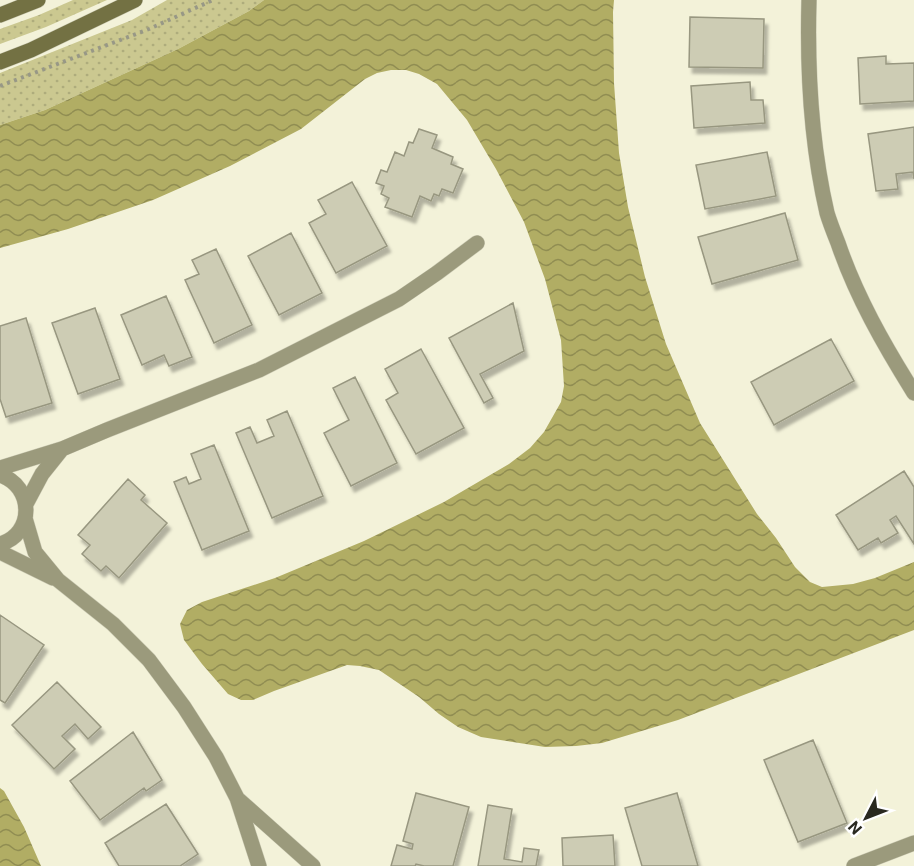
<svg xmlns="http://www.w3.org/2000/svg" width="914" height="866" font-family="Roboto,sans-serif">
<style>
.grass{fill:url(#grass-dots)}
.water{fill:url(#water-waves)}
.building{fill:#cdccb4;stroke:#989780;stroke-width:1.5;filter:url(#shadow)}
.lines{fill:none;stroke-linecap:round;stroke-linejoin:round}
.street-casing{stroke:#cfceb8;stroke-width:16}
.secondary-casing{stroke:#cfceb8;stroke-width:16}
.path{stroke:#989886;stroke-width:4;stroke-dasharray:3 4.5;stroke-linecap:butt}
.street{stroke:#9b9a7c;stroke-width:15}
.secondary{stroke:#737143;stroke-width:15}
</style>
<defs>
<pattern id="grass-dots" width="8" height="8" patternUnits="userSpaceOnUse" patternTransform="scale(1.5)"><rect width="8" height="8" fill="#cbc890"/><path d="M2 2h.1M6 6h.1" fill="none" stroke="#aeac7c" stroke-width="1.8" stroke-linecap="round"/></pattern>
<pattern id="water-waves" width="16" height="10" patternUnits="userSpaceOnUse" patternTransform="scale(1.5)"><rect width="16" height="10" fill="#b1ad64"/><path d="M0 5q4-4 8 0t8 0" fill="none" stroke="#908d52"/></pattern>
<filter id="shadow"><feDropShadow dx="3.5" dy="6" stdDeviation="1.5" flood-color="#0004"/></filter>
</defs>
<rect width="100%" height="100%" fill="#f3f2d9"/>
<path class="grass" d="M 73,0 L 107,0 L 46,27 L 0,44 L 0,29 L 39,15 Z
M 167,0 L 264,0 L 249,11 L 178,49 L 45,110 L 0,125 L 0,73 L 132,20 Z"/>
<path class="water" d="M 264,0 L 614,0 L 613,12 L 614,83 L 619,153 L 628,207 L 645,277 L 666,344 L 700,423 L 757,514 L 776,538 L 795,567 L 810,582 L 822,587 L 853,584 L 875,578 L 914,562 L 914,630 L 678,720 L 602,743 L 576,746 L 545,747 L 481,737 L 458,727 L 439,714 L 419,697 L 379,670 L 360,666 L 347,665 L 274,691 L 253,700 L 241,700 L 228,694 L 202,664 L 184,640 L 180,624 L 187,610 L 202,602 L 275,578 L 364,541 L 444,502 L 509,464 L 530,448 L 544,432 L 561,402 L 564,386 L 561,340 L 545,279 L 524,222 L 496,169 L 467,120 L 437,84 L 419,74 L 406,70 L 391,70 L 377,73 L 365,79 L 301,129 L 230,166 L 153,200 L 68,229 L 0,248 L 0,125 L 45,110 L 178,49 L 249,11 Z
M 0,788 L 4,791 L 24,827 L 41,866 L 0,866 Z"/>
<path class="building" d="M 690,17 L 764,19 L 763,68 L 689,67 Z
M 886,56 L 886,64 L 914,63 L 914,101 L 860,104 L 858,58 Z
M 750,82 L 751,100 L 763,100 L 765,123 L 694,128 L 691,86 Z
M 914,127 L 914,179 L 913,172 L 896,174 L 898,189 L 876,191 L 868,134 Z
M 419,129 L 437,135 L 432,148 L 453,157 L 451,164 L 463,169 L 453,193 L 442,189 L 439,196 L 434,194 L 431,201 L 420,196 L 412,217 L 385,207 L 389,198 L 381,194 L 384,186 L 376,183 L 381,170 L 387,172 L 395,152 L 404,156 L 409,142 L 413,143 Z
M 767,152 L 776,196 L 705,209 L 696,165 Z
M 352,182 L 387,246 L 336,273 L 309,223 L 326,214 L 318,200 Z
M 785,213 L 798,260 L 712,284 L 698,237 Z
M 291,233 L 322,293 L 279,315 L 248,256 Z
M 216,249 L 252,325 L 214,343 L 185,280 L 199,274 L 192,260 Z
M 166,296 L 192,357 L 169,366 L 164,355 L 142,365 L 121,315 Z
M 513,303 L 524,351 L 480,374 L 493,398 L 484,403 L 449,338 Z
M 95,308 L 120,379 L 78,394 L 52,323 Z
M 26,318 L 52,403 L 6,417 L 0,399 L 0,326 Z
M 831,339 L 854,381 L 774,425 L 751,382 Z
M 421,349 L 464,428 L 416,454 L 386,400 L 398,393 L 385,369 Z
M 355,377 L 397,463 L 351,486 L 324,433 L 349,420 L 333,388 Z
M 287,411 L 323,496 L 272,518 L 236,433 L 250,427 L 257,443 L 274,436 L 267,420 Z
M 214,445 L 249,531 L 202,550 L 174,482 L 186,477 L 189,484 L 201,479 L 191,454 Z
M 904,471 L 914,487 L 914,544 L 896,516 L 890,520 L 898,533 L 881,543 L 878,538 L 858,550 L 836,515 Z
M 128,479 L 145,495 L 141,500 L 167,523 L 119,578 L 106,566 L 101,571 L 82,554 L 90,545 L 78,535 Z
M 0,615 L 44,645 L 5,703 L 0,700 Z
M 57,682 L 101,727 L 88,739 L 75,724 L 62,736 L 75,749 L 54,769 L 12,725 Z
M 133,732 L 162,780 L 146,791 L 144,788 L 100,820 L 70,781 Z
M 813,740 L 847,823 L 798,842 L 764,760 Z
M 416,793 L 469,807 L 453,866 L 424,866 L 416,864 L 415,866 L 391,866 L 397,845 L 412,849 L 413,844 L 403,841 Z
M 677,793 L 698,866 L 642,866 L 625,808 Z
M 166,804 L 198,854 L 180,866 L 119,866 L 105,843 Z
M 488,805 L 512,809 L 504,859 L 522,862 L 524,848 L 539,850 L 536,866 L 478,866 Z
M 613,835 L 615,866 L 563,866 L 562,838 Z"/>
<g class="lines">
<defs>
<path id="street" d="M 809,0 C 807,71 811,144 827,213 C 830,223 834,233 838,243 C 856,296 884,345 914,393
M 0,468 L 62,449 L 107,430 L 259,370 L 399,299 L 437,273 L 477,243
M 0,475 C 34,486 35,534 0,544
M 26,504 L 42,474 L 62,449
M 25,518 L 35,552 L 58,580 L 113,624 L 149,660 L 184,707 L 216,757 L 237,798 L 259,866
M 0,552 L 53,578
M 239,800 L 313,866
M 854,866 L 914,843"/>
<path id="secondary" d="M 0,15 L 38,0
M 0,62 L 31,50 L 135,0"/>
</defs>
<use href="#street" class="street-casing"/>
<use href="#secondary" class="secondary-casing"/>
<path class="path" d="M 0,86 L 149,29 L 213,0"/>
<use href="#street" class="street"/>
<use href="#secondary" class="secondary"/>
</g>
<g transform="translate(866 818) rotate(228)" stroke="#ffffff" stroke-width="4.5" paint-order="stroke">
<path d="M0-4.5L10 22L0 15L-10 22Z" fill="#292920"/>
<text y="-9" font-size="16" font-weight="bold" text-anchor="middle" fill="#292920">N</text>
</g>
</svg>
